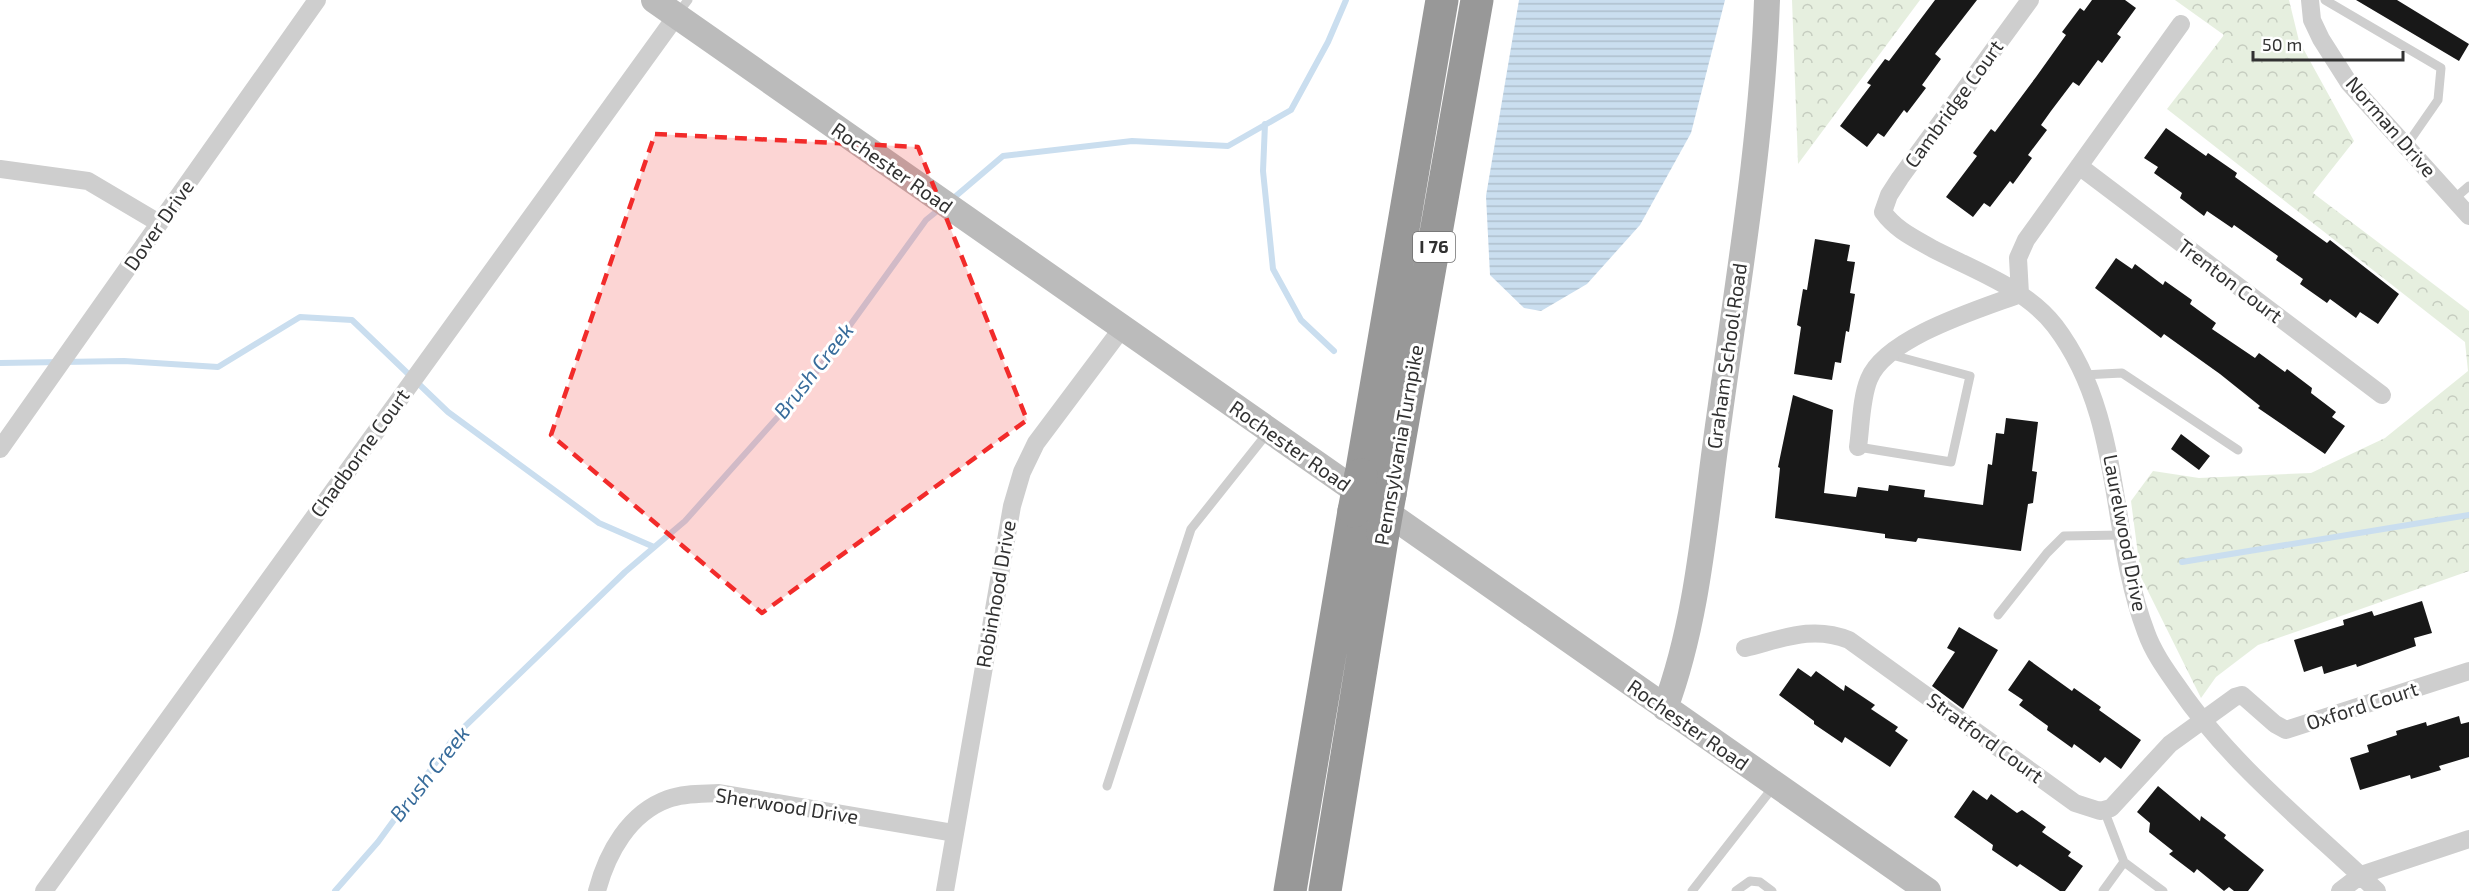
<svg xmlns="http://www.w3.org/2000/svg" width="2469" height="891" font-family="'Exo 2',sans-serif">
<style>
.forest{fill:url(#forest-crowns)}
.water{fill:url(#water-rules)}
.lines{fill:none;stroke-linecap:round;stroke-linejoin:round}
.stream{stroke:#cadeef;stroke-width:6}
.building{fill:#181818}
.lane{stroke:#cecece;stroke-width:9}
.street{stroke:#cecece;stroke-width:18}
.secondary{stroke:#bbb;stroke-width:26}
.highway{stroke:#989898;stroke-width:33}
.highway-bridge{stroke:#989898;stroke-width:33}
.marked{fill:#f22b2a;fill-opacity:0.2;stroke:#f22b2a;stroke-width:4.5;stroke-dasharray:12 8;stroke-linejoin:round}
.labels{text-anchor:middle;stroke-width:6;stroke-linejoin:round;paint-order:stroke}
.shield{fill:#fff;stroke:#6f6f6f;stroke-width:1.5}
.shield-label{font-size:18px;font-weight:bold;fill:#313131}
.street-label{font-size:20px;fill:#313131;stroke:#fff}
.water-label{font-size:21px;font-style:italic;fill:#386c9b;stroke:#fff}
</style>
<defs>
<pattern id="forest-crowns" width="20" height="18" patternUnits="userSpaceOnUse" patternTransform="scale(1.5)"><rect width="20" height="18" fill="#e6efdf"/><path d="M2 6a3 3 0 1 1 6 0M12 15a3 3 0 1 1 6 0" fill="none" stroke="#c6cdc0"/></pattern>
<pattern id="water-rules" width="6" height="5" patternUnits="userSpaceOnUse" patternTransform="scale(1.5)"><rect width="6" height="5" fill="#cadeef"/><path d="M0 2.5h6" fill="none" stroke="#aebfcd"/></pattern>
</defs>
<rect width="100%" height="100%" fill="#fff"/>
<path class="forest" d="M 1792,0 L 1920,0 L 1798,164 Z
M 2175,0 L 2289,0 L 2299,41 L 2354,141 L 2313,193 L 2469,311 L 2469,571 L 2258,645 L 2216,677 L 2201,698 L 2141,577 L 2131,501 L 2153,471 L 2199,478 L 2311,473 L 2385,438 L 2468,371 L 2465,342 L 2167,109 L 2224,35 Z"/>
<path class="water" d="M 1519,0 L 1725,0 L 1691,133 L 1640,225 L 1587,284 L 1541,311 L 1524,308 L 1490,275 L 1486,196 Z"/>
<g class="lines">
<path class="stream" d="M 1265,124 L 1263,171 L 1273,269 L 1301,320 L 1334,351
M 950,201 L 1003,156 L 1132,141 L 1228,146 L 1291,110 L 1328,42 L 1346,0
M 0,363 L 124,361 L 218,367 L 300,317 L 352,320 L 448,412 L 599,523 L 654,547
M 2182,562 L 2469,515
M 335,891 L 378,842 L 456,735 L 625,572 L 685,521 L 809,382 L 926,220 L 942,207"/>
</g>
<path class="building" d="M 1935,0 L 1977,0 L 1935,54 L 1941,59 L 1922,85 L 1926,88 L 1907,113 L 1904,110 L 1884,137 L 1878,133 L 1867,147 L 1840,126 L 1871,85 L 1867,83 L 1885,59 L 1889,61 Z
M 2092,0 L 2125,0 L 2136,8 L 2117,34 L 2121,37 L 2102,63 L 2098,60 L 2079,86 L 2073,82 L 2051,111 L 2041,125 L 2047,130 L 2028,155 L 2032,158 L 2013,184 L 2010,181 L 1990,207 L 1984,203 L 1973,217 L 1946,197 L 1977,156 L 1973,153 L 1991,129 L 1995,132 L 2036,77 L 2066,35 L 2062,32 L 2080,8 L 2084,11 Z
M 2356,0 L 2397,0 L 2469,44 L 2459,61 Z
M 2166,128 L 2206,156 L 2208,153 L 2237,173 L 2235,177 L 2327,243 L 2330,240 L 2399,294 L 2378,324 L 2360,312 L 2356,318 L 2330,299 L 2327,303 L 2300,284 L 2303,279 L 2276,260 L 2278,256 L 2234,225 L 2232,228 L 2207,211 L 2204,216 L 2180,198 L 2182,193 L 2154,173 L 2158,167 L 2144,158 Z
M 1815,239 L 1850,245 L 1847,261 L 1855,262 L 1850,293 L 1855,294 L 1849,332 L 1846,331 L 1841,363 L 1835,362 L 1832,380 L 1794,374 L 1801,327 L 1797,325 L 1803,289 L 1807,290 Z
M 2116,258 L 2132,269 L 2135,264 L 2163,285 L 2165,281 L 2192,300 L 2190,304 L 2216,323 L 2212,329 L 2255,358 L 2259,353 L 2285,372 L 2287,369 L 2312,388 L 2311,393 L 2336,412 L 2332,417 L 2345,426 L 2325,454 L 2258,408 L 2260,406 L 2220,374 L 2164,334 L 2161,338 L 2095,288 Z
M 1793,395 L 1833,410 L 1824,493 L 1856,497 L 1858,487 L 1888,491 L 1889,485 L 1925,490 L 1924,497 L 1983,505 L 1988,464 L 1992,465 L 1996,433 L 2004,434 L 2006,418 L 2038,422 L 2032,471 L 2037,472 L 2033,503 L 2028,504 L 2021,551 L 1918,538 L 1916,542 L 1885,538 L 1885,534 L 1775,518 L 1780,468 L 1778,467 Z
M 2181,434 L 2210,456 L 2199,470 L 2171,449 Z
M 2422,601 L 2432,633 L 2414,638 L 2416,646 L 2357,667 L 2356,664 L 2324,674 L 2322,666 L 2304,672 L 2294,640 L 2344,625 L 2343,620 L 2372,611 L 2374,616 Z
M 1959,627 L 1998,650 L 1963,709 L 1932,686 L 1955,652 L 1947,648 Z
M 2029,660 L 2072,691 L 2074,688 L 2101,707 L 2099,710 L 2141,740 L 2121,769 L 2105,757 L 2100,763 L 2074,744 L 2072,748 L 2047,730 L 2048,726 L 2019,705 L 2023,700 L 2008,690 Z
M 1798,668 L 1811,677 L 1816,671 L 1844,691 L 1845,685 L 1875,705 L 1871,709 L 1898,727 L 1895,731 L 1908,740 L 1890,767 L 1845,737 L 1842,743 L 1814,724 L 1814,721 L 1779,695 Z
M 2459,716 L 2461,724 L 2469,722 L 2469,757 L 2439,766 L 2441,770 L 2411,779 L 2410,775 L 2360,790 L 2350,758 L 2369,752 L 2367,745 L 2397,735 L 2396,731 L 2426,722 L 2427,726 Z
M 2158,786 L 2200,821 L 2201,816 L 2226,835 L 2224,838 L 2264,870 L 2248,891 L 2234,891 L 2229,887 L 2224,891 L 2197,869 L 2194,873 L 2169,854 L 2173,851 L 2149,832 L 2150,823 L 2137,812 Z
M 1973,790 L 1987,800 L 1991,794 L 2017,813 L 2022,810 L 2046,827 L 2042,832 L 2071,852 L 2068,856 L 2083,866 L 2065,891 L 2060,891 L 2020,864 L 2017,867 L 1992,850 L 1993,845 L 1954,817 Z"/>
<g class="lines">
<path class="lane" d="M 2325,0 L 2441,68 L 2438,100 L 2406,146
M 678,13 L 688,0
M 2454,199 L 2469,186
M 2083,375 L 2122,373 L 2238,450
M 1858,447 L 1951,462 L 1970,376 L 1888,354
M 1998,615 L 2047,553 L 2064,536 L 2122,535
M 1107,786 L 1191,529 L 1269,431
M 2104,810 L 2124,862 L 2163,891
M 1692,891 L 1774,786
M 1736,891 L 1750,881 L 1760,882 L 1772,891
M 2103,891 L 2124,862"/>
<path class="street" d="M 2030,0 L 1900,178 L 1889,195 L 1883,212 C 1896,230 1914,238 1933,249 C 1974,270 2027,289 2055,326 C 2124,417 2108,532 2146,632 C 2153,652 2166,670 2178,687 C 2232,766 2309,826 2377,891
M 2310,0 L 2312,20 L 2321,39 L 2349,83 L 2469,216
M 2079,166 L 2382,395
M 0,169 L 88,181 L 159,223
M 1858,447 C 1861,426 1861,398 1869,379 C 1886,337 1980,309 2020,294 L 2018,258 L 2026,240 L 2181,24
M 0,449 L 317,0
M 1745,648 C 1782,639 1812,625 1849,640 L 2075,803 L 2100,811 L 2111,808 L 2170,744 L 2235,697 L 2242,695 L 2275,724 L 2286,730 L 2469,671
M 44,891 L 677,15
M 597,891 C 607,853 629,813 668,799 C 684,793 703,794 719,793 L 954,833
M 945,891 L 1012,506 L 1022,472 L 1036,443 L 1123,327
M 2340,891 L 2361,875 L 2469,839"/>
<path class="secondary" d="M 654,0 L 1928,891
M 1665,708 C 1699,617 1705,515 1719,419 C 1738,280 1762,141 1767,0"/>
<path class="highway" d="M 1361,475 L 1442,0
M 1390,494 L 1477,0
M 1290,891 L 1354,511
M 1325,891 L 1383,533"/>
<path class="highway-bridge" d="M 1354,511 L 1361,475
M 1383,533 L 1390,494"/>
</g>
<path class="marked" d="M 655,134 L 918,147 L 1027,420 L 762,613 L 551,435 Z"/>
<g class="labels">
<rect class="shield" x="1413" y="232" width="42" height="30" rx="4.5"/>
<g class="shield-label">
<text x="1434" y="253">I 76</text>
</g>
<g class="street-label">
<text transform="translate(1954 104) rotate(-54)" y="7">Cambridge Court</text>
<text transform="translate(2391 127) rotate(49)" y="7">Norman Drive</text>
<text transform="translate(892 168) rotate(35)" y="7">Rochester Road</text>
<text transform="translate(159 225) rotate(-55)" y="7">Dover Drive</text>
<text transform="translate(2230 281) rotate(37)" y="7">Trenton Court</text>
<text transform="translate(1727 356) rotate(-82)" y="7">Graham School Road</text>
<text transform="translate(1399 445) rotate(-80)" y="7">Pennsylvania Turnpike</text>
<text transform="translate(1290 446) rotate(35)" y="7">Rochester Road</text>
<text transform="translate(360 453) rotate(-54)" y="7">Chadborne Court</text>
<text transform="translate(2125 533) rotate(79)" y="7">Laurelwood Drive</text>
<text transform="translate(996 594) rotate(-80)" y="7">Robinhood Drive</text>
<text transform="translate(2362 706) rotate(-18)" y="7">Oxford Court</text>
<text transform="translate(1688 725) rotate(35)" y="7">Rochester Road</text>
<text transform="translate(1985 738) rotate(36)" y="7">Stratford Court</text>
<text transform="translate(787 806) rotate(9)" y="7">Sherwood Drive</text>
</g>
<g class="water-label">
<text transform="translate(814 371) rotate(-52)" y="7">Brush Creek</text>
<text transform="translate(430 774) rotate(-52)" y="7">Brush Creek</text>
</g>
</g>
<path d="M2253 51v9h150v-9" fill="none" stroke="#313131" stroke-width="3"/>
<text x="2262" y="51" font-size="18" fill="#313131" stroke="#ffffff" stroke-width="4.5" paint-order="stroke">50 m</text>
</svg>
